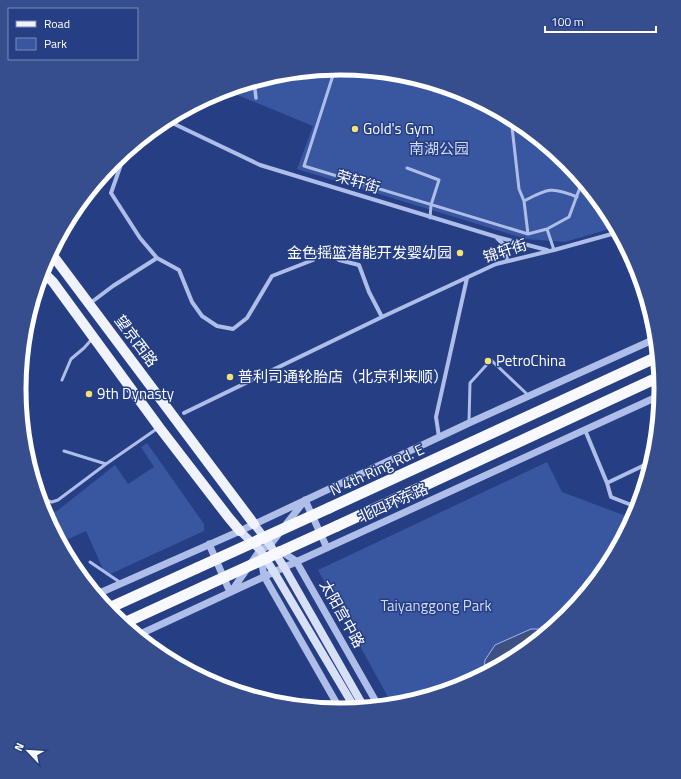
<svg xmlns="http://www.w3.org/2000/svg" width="681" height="779" font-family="'Titillium Web','Noto Sans SC',sans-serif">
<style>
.green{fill:#3956a1}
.water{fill:#3d4f83;stroke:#a2b7e8}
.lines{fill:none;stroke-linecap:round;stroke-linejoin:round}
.service{stroke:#aebee8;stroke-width:3}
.pedestrian{stroke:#aebee8;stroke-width:3.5}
.minor{stroke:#aebee8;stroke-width:4}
.tertiary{stroke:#aebee8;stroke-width:7}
.secondary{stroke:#d8e0f7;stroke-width:8}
.primary{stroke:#f0f3fe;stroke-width:10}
.trunk{stroke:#f8f9fe;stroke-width:11}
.trunk-bridge{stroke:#f8f9fe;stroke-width:11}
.poi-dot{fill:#f2e372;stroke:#253e84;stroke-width:1.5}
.labels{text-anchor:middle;stroke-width:3;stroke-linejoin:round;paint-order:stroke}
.poi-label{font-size:15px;fill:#fff;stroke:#253e84;text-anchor:start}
.park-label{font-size:15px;fill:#d2dcf6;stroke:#253e84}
.street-label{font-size:15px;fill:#fff;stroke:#253e84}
.rim{fill:none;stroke:#fff;stroke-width:5}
</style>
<rect width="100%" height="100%" fill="#253e84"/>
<path class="green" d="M 341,68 L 403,74 L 464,93 L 519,122 L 568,162 L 608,211 L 616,227 L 565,242 L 526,239 L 297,169 L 313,126 L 225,90 L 278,74 Z
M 147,443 L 204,524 L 204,531 L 106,576 L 86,531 L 60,543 L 45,515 L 57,511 L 115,465 L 128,484 L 154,467 L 141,447 Z
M 547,462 L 562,492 L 634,519 L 608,568 L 568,617 L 519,657 L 463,687 L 403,705 L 393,706 L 318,570 Z"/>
<path class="water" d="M 531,629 L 550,629 L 551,630 L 519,657 L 483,676 L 485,660 L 495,645 Z"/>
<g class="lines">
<path class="service" d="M 335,69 L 304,166 L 528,234 L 547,229 L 569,217 L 582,182 L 580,178
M 511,118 L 519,189 L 524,201 L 528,234
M 407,168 L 439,180 L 431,205 L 430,218
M 524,201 C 547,189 551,186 577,197
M 547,229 L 554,250
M 62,380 L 71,359 L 84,348 L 92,339
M 469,422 L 470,383 L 491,360 L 529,396
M 64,451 L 106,464
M 39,498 L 52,502 L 58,500 L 106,464 L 158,428
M 90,562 L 121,583"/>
<path class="pedestrian" d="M 254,81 L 256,98"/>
<path class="minor" d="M 166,120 L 260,165 L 497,237 L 547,250
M 125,153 L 111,193 L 140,238 L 157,258 L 179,270 L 192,302 L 202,316 L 217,326 L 233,329 L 247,318 L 272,276 L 313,260 L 316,252 L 324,250 L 339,260 L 359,265 L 369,292 L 382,317
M 497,238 L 505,246 L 507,261
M 89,304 L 113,286 L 157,258
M 184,413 L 382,317 L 496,264 L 554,250 L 619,232
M 585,430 L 607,483 L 611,497 L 639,508
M 439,437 L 436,417 L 467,278
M 607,483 L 653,461"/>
<path class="tertiary" d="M 209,544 L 230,592
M 279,550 L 296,561 L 379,707
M 261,558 L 264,576 L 341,711
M 231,592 L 260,550 L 270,545 L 305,500 L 327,548
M 95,595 L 240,531 L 469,423 L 657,338
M 136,636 L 274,572 L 661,395"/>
<path class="secondary" d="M 254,524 L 270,545 L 284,567 L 365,709
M 240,531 L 260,550 L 274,572 L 356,710"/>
<path class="primary" d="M 51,253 L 254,524
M 42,271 L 53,282 L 159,427 L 229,518 L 240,531"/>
<path class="trunk" d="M 329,508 L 659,356
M 337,526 L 661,376
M 107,609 L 197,568
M 122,624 L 205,586"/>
<path class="trunk-bridge" d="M 197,568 L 329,508
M 205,586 L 337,526"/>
</g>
<g class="poi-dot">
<circle cx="355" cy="129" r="4"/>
<circle cx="460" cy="253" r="4"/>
<circle cx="488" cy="361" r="4"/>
<circle cx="230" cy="377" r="4"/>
<circle cx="89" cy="394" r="4"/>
</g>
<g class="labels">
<g class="poi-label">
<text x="363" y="134">Gold's Gym</text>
<text x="452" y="258" text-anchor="end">金色摇篮潜能开发婴幼园</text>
<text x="496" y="366">PetroChina</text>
<text x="238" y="382">普利司通轮胎店（北京利来顺）</text>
<text x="97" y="399">9th Dynasty</text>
</g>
<g class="park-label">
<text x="439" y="154">南湖公园</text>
<text x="436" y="611">Taiyanggong Park</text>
</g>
<g class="street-label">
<text transform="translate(358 182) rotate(17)" y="5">荣轩街</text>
<text transform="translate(505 251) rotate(-18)" y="5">锦轩街</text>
<text transform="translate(136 341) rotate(53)" y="5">望京西路</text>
<text transform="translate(377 470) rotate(-25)" y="5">N 4th Ring Rd. E</text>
<text transform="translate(393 503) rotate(-24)" y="5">北四环东路</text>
<text transform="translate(342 614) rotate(61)" y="5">太阳宫中路</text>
</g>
</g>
<path d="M0 0H681V779H0ZM26 389a314 314 0 1 1 628 0a314 314 0 1 1-628 0Z" fill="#364d8e" fill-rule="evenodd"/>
<path class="rim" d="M26 389a314 314 0 1 1 628 0a314 314 0 1 1-628 0Z"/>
<rect x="8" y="8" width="130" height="52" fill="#253e84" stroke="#7c8bb5"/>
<rect x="16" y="21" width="20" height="6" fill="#f0f3fe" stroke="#7c8bb5"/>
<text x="44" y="28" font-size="12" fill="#ffffff">Road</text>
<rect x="16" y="38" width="20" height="12" fill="#3956a1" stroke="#7c8bb5"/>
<text x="44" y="48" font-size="12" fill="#ffffff">Park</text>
<g transform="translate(28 751) rotate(295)" stroke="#253e84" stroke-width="3" paint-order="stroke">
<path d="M0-3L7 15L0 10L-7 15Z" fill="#ffffff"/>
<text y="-6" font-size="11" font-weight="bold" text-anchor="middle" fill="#ffffff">N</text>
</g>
<path d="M545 26v6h111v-6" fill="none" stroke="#ffffff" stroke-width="2"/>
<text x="551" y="26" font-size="12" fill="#ffffff" stroke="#253e84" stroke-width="3" paint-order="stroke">100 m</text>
</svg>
